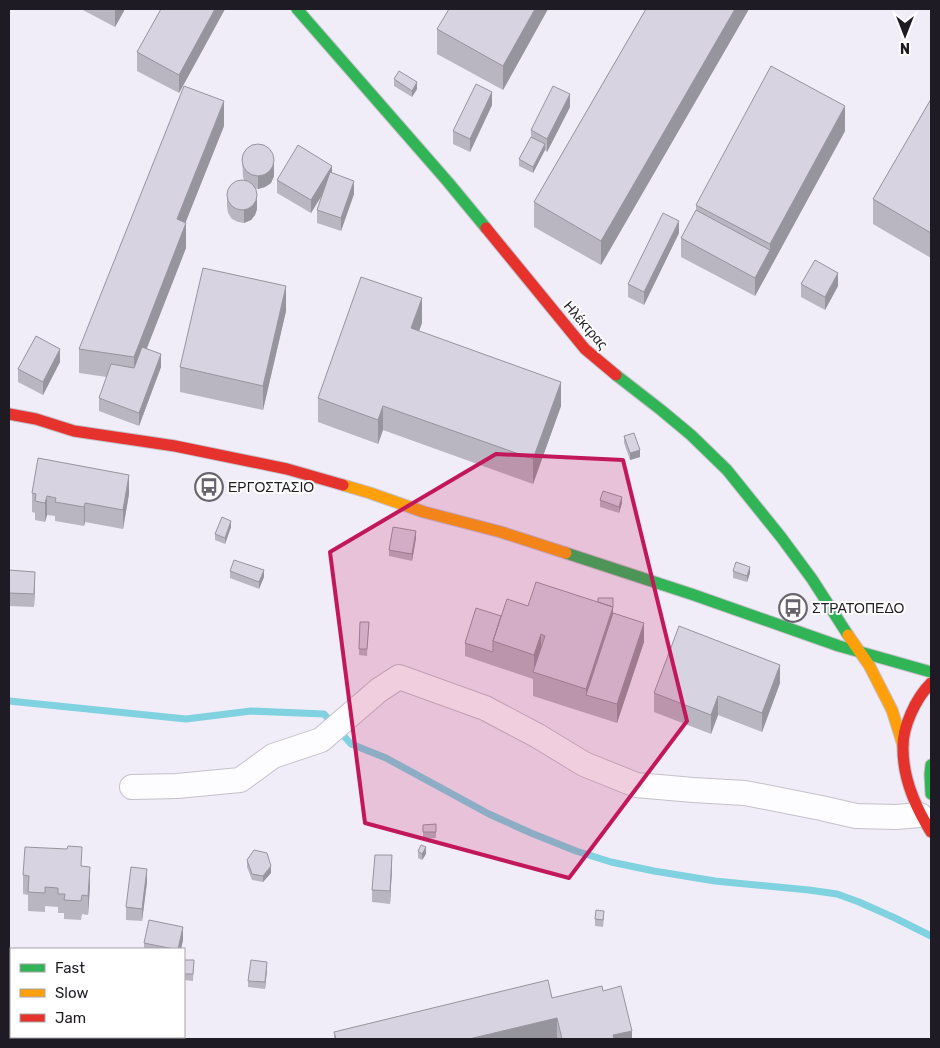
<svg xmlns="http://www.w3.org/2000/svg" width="940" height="1048" font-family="Rubik,sans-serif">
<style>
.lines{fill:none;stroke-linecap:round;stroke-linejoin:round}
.stream{stroke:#80d2e0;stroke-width:7}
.street-casing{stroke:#c4c1cb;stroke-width:26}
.fast-casing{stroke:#c4c1cb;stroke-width:13}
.slow-casing{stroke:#c4c1cb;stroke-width:13}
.jam-casing{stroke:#c4c1cb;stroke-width:13}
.street{stroke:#fdfcfe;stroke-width:24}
.fast{stroke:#30b455;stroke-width:11}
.slow{stroke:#ff9f0a;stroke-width:11}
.jam{stroke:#e5322d;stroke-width:11}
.wall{fill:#b9b5c1}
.shaded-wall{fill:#96949d}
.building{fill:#d7d3e0;stroke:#96949d}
.marked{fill:#c2185b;fill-opacity:0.2;stroke:#c2185b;stroke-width:4;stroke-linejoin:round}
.labels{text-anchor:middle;stroke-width:4;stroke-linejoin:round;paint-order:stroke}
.street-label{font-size:14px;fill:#1e1b24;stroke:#fff}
.poi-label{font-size:14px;fill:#1e1b24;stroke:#fff;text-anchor:start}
</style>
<rect width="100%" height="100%" fill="#f0edf8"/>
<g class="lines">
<path class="stream" d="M 9,701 L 186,719 L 251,711 L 324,714 L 351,744 L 386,758 L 489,814 L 531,833 L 576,851 L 611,862 L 654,871 L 715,881 L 809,890 L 837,894 L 859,902 L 895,918 L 931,936"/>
<defs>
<path id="street" d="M 132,787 L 177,786 L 240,780 L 273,756 L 321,740 L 379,690 L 399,677 L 485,708 L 538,736 L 584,764 L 636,785 L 693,790 L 745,793 L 821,808 L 856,816 L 896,817 L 920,815"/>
<path id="fast" d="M 297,9 L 448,182 L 486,228
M 616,375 L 661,410 L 691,435 L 727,470 L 781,537 L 812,579 L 848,635
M 566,553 L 694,595 L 839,646 L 931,672
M 931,765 L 930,774 L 931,794"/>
<path id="slow" d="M 343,485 L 370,493 L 424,512 L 501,532 L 566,553
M 848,635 L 869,665 L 892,710 L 903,745"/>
<path id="jam" d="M 486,228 L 585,349 L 616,375
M 9,414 L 36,419 L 74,431 L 175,446 L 287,469 L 343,485
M 931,683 C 916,698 902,727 903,749 C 903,778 916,808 931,832"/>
</defs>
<use href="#street" class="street-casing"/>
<use href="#fast" class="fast-casing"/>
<use href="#slow" class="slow-casing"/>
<use href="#jam" class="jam-casing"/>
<use href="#street" class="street"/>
<use href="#fast" class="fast"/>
<use href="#slow" class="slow"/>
<use href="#jam" class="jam"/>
</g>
<path class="wall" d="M 81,9 L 125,9 L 115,27 Z
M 225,9 L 179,93 L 137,71 L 137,52 Z
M 548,9 L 503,90 L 437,54 L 437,29 Z
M 646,9 L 749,9 L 601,265 L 534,227 L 534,202 Z
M 394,79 L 417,89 L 412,97 L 394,86 Z
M 931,99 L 931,258 L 873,224 L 873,199 Z
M 492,105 L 470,152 L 453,144 L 453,131 Z
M 570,107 L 547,152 L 545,150 L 533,173 L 519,166 L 519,159 L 531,137 L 531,130 Z
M 224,126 L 185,223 L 186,248 L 147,348 L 161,367 L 139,426 L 99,411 L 99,398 L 107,377 L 79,373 L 79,349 Z
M 845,131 L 755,296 L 681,257 L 681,238 L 696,210 L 696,205 Z
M 242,157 L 274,176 L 271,183 L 265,187 L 258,189 L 255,188 L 257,209 L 255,215 L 251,220 L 244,223 L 238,222 L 232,219 L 228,213 L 227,207 L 227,194 L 244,180 L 243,177 Z
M 332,173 L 354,194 L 341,231 L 317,223 L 317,210 L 322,195 L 311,213 L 277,193 L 277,180 Z
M 679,233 L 644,305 L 628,297 L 628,284 Z
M 801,284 L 838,286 L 825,310 L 801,297 Z
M 286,311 L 263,410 L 180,392 L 180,367 Z
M 422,323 L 419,331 L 561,406 L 533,484 L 383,430 L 378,444 L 318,422 L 318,398 Z
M 60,362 L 43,395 L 18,382 L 18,369 Z
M 624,436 L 640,457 L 630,460 L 624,443 Z
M 32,493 L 129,494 L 123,529 L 85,522 L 84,526 L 55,521 L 55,516 L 47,515 L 45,522 L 35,520 L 35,513 L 32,512 Z
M 600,500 L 622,503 L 619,513 L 600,507 Z
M 231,527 L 225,544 L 215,540 L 215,534 Z
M 416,538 L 412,561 L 389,556 L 389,550 Z
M 9,570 L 35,585 L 34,607 L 9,606 Z
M 230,571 L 264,577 L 259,589 L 230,578 Z
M 733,571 L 750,573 L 747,582 L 733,578 Z
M 528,606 L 613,613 L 644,642 L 617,723 L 533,696 L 533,679 L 465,656 L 465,643 L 501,616 Z
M 360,622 L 369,622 L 367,656 L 359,655 Z
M 780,683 L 762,732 L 718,715 L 711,734 L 654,712 L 654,693 Z
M 436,824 L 436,838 L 423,839 L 423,825 Z
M 418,851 L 426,854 L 422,860 L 418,858 Z
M 247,860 L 271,873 L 263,882 L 252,880 L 247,867 Z
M 82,866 L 90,886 L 88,915 L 82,914 L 81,920 L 64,919 L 64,913 L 58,913 L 58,907 L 45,906 L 45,912 L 28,911 L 28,895 L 23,894 L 23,875 Z
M 392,868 L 390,904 L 372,902 L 372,890 Z
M 147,882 L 142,921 L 126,920 L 126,907 Z
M 604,918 L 603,927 L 595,926 L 595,919 Z
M 183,940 L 181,949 L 144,949 L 144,943 Z
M 184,960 L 194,960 L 193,981 L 184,980 Z
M 267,969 L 265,989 L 248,987 L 248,981 Z
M 603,991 L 632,1039 L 334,1039 L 334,1032 Z"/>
<path class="shaded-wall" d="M 115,9 L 125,9 L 115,27 Z
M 215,9 L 225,9 L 179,93 L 179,75 Z
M 535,9 L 548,9 L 503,90 L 503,66 Z
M 735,9 L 749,9 L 601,265 L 601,241 Z
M 417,82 L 417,89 L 412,97 L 412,91 Z
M 492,92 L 492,105 L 470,152 L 470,139 Z
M 570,94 L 570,107 L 547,152 L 547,139 Z
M 224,101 L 224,126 L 177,244 L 177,219 Z
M 845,106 L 845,131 L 755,296 L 755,278 L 770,250 L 770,244 Z
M 545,144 L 545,150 L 533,173 L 533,167 Z
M 274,163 L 274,176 L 271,183 L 265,187 L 258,189 L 258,176 Z
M 332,166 L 332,179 L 311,213 L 311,200 Z
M 354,181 L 354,194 L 341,231 L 341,218 Z
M 257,196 L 257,209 L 255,215 L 251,220 L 244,223 L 244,210 Z
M 679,221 L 679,233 L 644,305 L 644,292 Z
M 186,223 L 186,248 L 134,381 L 134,357 Z
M 838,273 L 838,286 L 825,310 L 825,297 Z
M 286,286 L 286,311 L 263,410 L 263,386 Z
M 422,298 L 422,323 L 411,353 L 411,328 Z
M 60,349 L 60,362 L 43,395 L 43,382 Z
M 161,354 L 161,367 L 139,426 L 139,413 Z
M 561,382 L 561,406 L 533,484 L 533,459 Z
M 383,406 L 383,430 L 378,444 L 378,420 Z
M 640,450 L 640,457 L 630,460 L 630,453 Z
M 129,475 L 129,494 L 123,529 L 123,510 Z
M 47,496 L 47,515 L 45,522 L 45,503 Z
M 622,497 L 622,503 L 619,513 L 619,507 Z
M 85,503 L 85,522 L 84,526 L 84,507 Z
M 231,521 L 231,527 L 225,544 L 225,538 Z
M 416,531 L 416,538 L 412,561 L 412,554 Z
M 750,567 L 750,573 L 747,582 L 747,576 Z
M 264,570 L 264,577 L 259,589 L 259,582 Z
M 35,572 L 35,585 L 34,607 L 34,594 Z
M 613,607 L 613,632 L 586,695 L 586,689 Z
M 644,623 L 644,642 L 617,723 L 617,704 Z
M 541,634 L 541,659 L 534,672 L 534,655 Z
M 780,665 L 780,683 L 762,732 L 762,713 Z
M 718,696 L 718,715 L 711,734 L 711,715 Z
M 426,847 L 426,854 L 422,860 L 422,854 Z
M 392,855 L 392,868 L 390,904 L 390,891 Z
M 271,866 L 271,873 L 263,882 L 263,876 Z
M 90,867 L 90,886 L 88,915 L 88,896 Z
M 147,869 L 147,882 L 142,921 L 142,909 Z
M 183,927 L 183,940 L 181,949 L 178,949 Z
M 267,962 L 267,969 L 265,989 L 265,982 Z
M 557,1018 L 557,1039 L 469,1039 Z
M 632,1031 L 632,1039 L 613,1039 L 613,1035 Z"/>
<path class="building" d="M 161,9 L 215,9 L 179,75 L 137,52 Z
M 449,9 L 535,9 L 503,66 L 437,29 Z
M 646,9 L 735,9 L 601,241 L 534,202 Z
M 771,66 L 845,106 L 770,244 L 696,205 Z
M 399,71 L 417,82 L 412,91 L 394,79 Z
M 476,84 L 492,92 L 470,139 L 453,131 Z
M 184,86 L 224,101 L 177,219 L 186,223 L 134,357 L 79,349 Z
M 553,86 L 570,94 L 547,139 L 531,130 Z
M 931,99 L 931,233 L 873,199 Z
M 531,137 L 545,144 L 533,167 L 519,159 Z
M242 160a16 16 0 1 1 32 0a16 16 0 1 1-32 0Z
M 298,145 L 332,166 L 311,200 L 277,180 Z
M 330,172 L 354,181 L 341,218 L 317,210 Z
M227 195a15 15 0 1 1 30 0a15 15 0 1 1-30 0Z
M 696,210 L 770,250 L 755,278 L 681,238 Z
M 663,213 L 679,221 L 644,292 L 628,284 Z
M 815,260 L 838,273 L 825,297 L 801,284 Z
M 203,268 L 286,286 L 263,386 L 180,367 Z
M 361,277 L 422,298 L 411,328 L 561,382 L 533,459 L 383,406 L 378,420 L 318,398 Z
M 36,336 L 60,349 L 43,382 L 18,369 Z
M 142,347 L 161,354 L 139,413 L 99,398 L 111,364 L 134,368 Z
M 634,433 L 640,450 L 630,453 L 624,436 Z
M 38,458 L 129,475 L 123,510 L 85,503 L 84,507 L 55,502 L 56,498 L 47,496 L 45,503 L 35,501 L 36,494 L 32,493 Z
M 603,491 L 622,497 L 619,507 L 600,500 Z
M 222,517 L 231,521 L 225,538 L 215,534 Z
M 393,527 L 416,531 L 412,554 L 389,550 Z
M 234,560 L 264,570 L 259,582 L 230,571 Z
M 736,562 L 750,567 L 747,576 L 733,571 Z
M 9,570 L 35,572 L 34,594 L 9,593 Z
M 536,582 L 613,607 L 586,689 L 533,672 L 545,636 L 541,634 L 534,655 L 493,641 L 507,599 L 528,606 Z
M 598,598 L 613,598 L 613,607 L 598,602 Z
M 476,608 L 501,616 L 493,641 L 493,652 L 465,643 Z
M 613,613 L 644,623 L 617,704 L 586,695 Z
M 360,622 L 369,622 L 367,649 L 359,649 Z
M 679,626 L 780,665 L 762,713 L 718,696 L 711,715 L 654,693 Z
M 436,824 L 436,832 L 423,832 L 423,825 Z
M 421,845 L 426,847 L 422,854 L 418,851 Z
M 68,846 L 82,847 L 81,866 L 90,867 L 88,896 L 82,895 L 81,901 L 64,900 L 65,894 L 58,894 L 58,888 L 45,887 L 45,893 L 28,892 L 29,876 L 23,875 L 25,847 L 67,849 Z
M 254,850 L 267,853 L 271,866 L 263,876 L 252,874 L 247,860 Z
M 375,855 L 392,855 L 390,891 L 372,890 Z
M 131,867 L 147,869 L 142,909 L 126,907 Z
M 596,910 L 604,911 L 603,920 L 595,919 Z
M 149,920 L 183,927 L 178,949 L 174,949 L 144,943 Z
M 184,960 L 194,960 L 193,974 L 184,974 Z
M 251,960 L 267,962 L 265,982 L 248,981 Z
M 548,980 L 552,998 L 602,986 L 603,991 L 621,986 L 632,1031 L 613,1035 L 614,1039 L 562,1039 L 557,1018 L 469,1039 L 336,1039 L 334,1032 Z"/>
<path class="marked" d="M 496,454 L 623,460 L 687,721 L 569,878 L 365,823 L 330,552 Z"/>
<defs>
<symbol id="bus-ring" viewBox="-11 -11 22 22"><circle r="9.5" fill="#fff" stroke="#68646e" stroke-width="1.5"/><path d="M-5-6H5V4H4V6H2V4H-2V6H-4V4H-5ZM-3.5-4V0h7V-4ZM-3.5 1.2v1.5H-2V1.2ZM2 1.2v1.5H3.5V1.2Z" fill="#68646e"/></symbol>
</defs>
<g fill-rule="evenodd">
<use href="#bus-ring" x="193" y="471" width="32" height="32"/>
<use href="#bus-ring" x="777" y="592" width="32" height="32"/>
</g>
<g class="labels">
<g class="street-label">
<text transform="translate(586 325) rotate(49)" y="5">Ηλέκτρας</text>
</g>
<g class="poi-label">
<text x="228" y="492">ΕΡΓΟΣΤΑΣΙΟ</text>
<text x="812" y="613">ΣΤΡΑΤΟΠΕΔΟ</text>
</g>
</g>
<rect width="940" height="1048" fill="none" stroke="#1e1b24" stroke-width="20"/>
<rect x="10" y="948" width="175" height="90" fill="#ffffff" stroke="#a5a4a7"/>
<rect x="20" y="964" width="25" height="8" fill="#30b455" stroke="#a5a4a7"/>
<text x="55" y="973" font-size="15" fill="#1e1b24">Fast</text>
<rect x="20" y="989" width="25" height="8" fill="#ff9f0a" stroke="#a5a4a7"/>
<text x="55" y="998" font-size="15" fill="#1e1b24">Slow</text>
<rect x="20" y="1014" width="25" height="8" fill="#e5322d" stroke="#a5a4a7"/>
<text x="55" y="1023" font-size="15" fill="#1e1b24">Jam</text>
<g transform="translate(905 35) rotate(180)" stroke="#ffffff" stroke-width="4" paint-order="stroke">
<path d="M0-4L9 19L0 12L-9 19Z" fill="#1e1b24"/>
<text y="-8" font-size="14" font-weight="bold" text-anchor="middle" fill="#1e1b24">N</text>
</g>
</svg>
